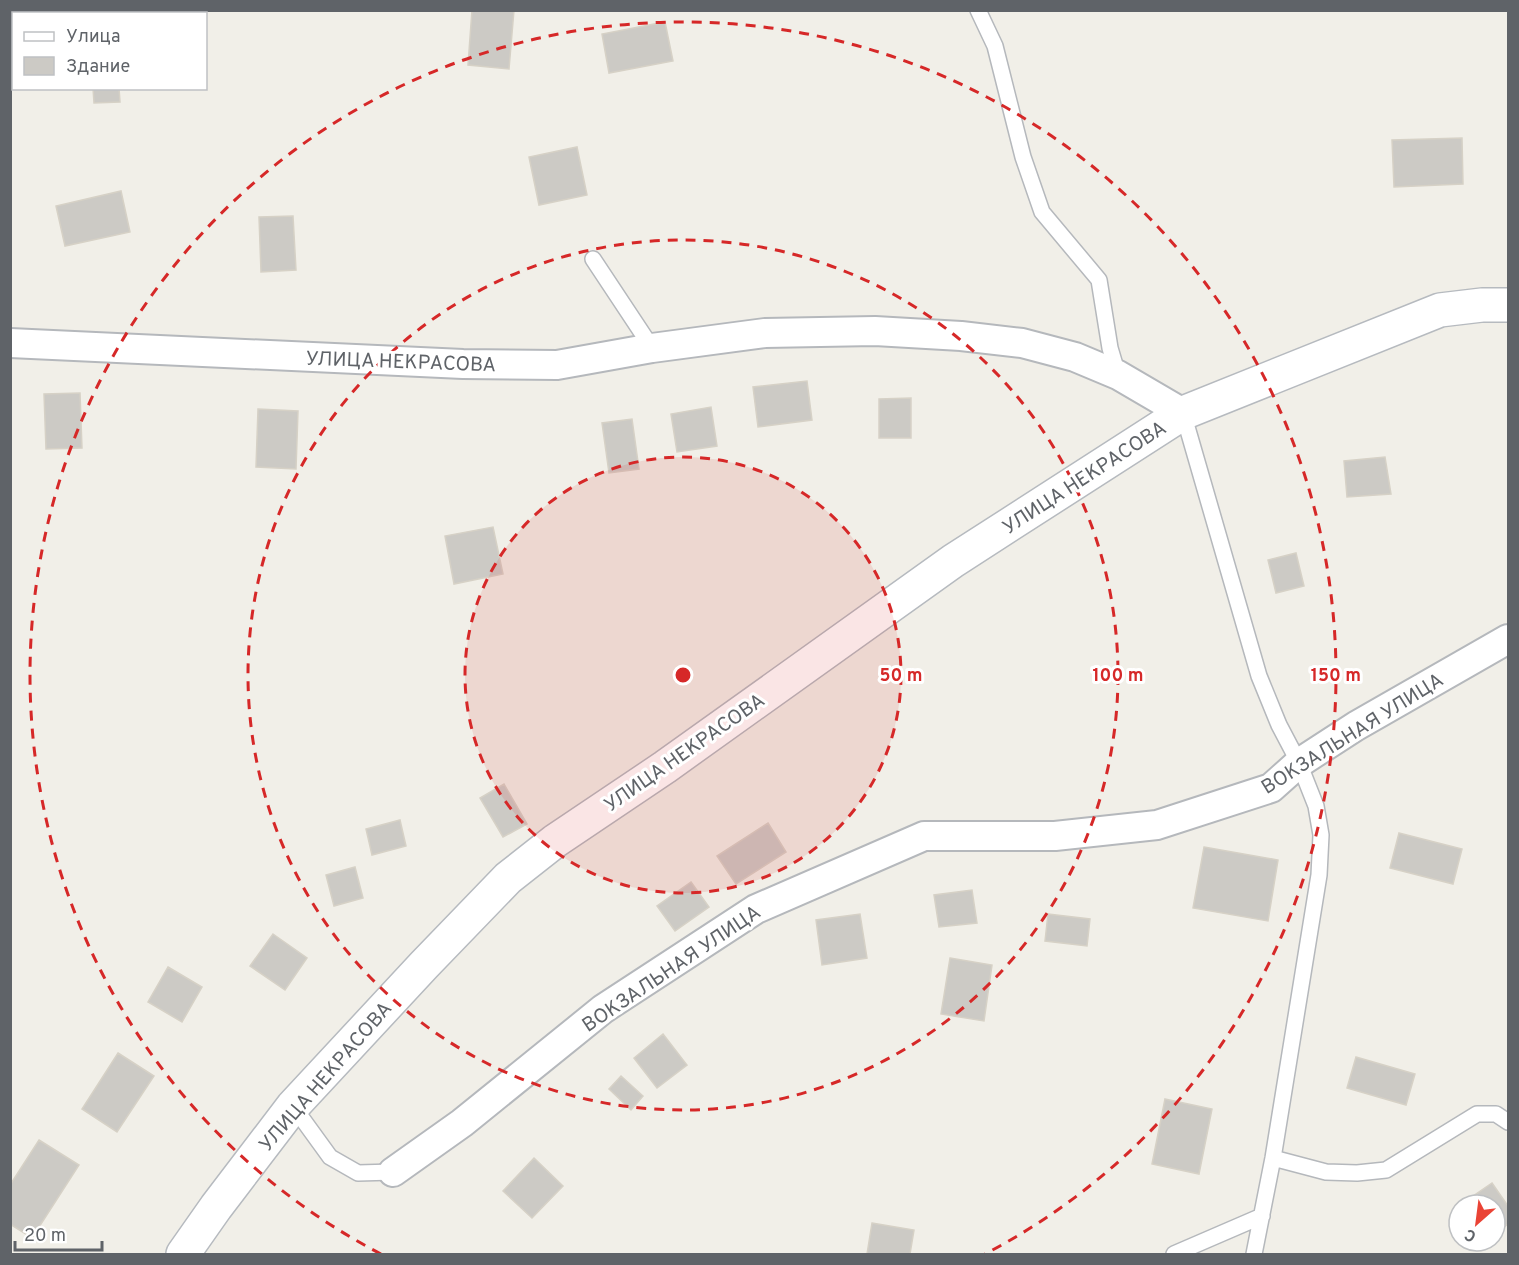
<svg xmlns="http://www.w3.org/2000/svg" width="1519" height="1265" font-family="Overpass,sans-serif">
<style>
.building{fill:#cccac5;stroke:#d6d1c6;stroke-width:1.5}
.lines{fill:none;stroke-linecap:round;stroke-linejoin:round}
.service-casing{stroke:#b5b8bc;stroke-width:18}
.minor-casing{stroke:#b5b8bc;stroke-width:32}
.secondary-casing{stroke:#b6babf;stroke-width:36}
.service{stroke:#fff;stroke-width:15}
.minor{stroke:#fff;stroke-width:28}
.secondary{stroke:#fff;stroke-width:33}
.ring{fill:none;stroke:#d62828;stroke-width:3;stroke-dasharray:10 8}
.labels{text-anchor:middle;stroke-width:6;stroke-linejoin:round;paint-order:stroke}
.street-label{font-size:20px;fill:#5f6368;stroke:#fff}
.centre{fill:#d62828;stroke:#fff;stroke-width:3}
.ring-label{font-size:18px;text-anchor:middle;font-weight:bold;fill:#d62828;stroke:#fff;stroke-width:6;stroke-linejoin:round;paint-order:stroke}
</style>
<rect width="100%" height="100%" fill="#f1efe8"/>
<path class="building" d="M 472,10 L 514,10 L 509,69 L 468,65 Z
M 665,22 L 673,61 L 609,73 L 602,34 Z
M 93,88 L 119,88 L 120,102 L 94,103 Z
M 1462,138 L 1463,184 L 1394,187 L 1392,140 Z
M 577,147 L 587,195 L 539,205 L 529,157 Z
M 121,191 L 130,232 L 65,246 L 56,206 Z
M 293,216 L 296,270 L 261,272 L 259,217 Z
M 807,381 L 812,420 L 758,427 L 753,387 Z
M 80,393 L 82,448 L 46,449 L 44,394 Z
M 911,398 L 911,438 L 879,438 L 879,399 Z
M 711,407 L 717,446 L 677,452 L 671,414 Z
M 258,409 L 298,411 L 296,469 L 256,467 Z
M 632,419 L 639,469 L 609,473 L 602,423 Z
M 1385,457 L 1391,494 L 1347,497 L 1344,461 Z
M 493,527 L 503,574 L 454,584 L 445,536 Z
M 1296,553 L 1304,586 L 1276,593 L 1268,560 Z
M 504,784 L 527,824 L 503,837 L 480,798 Z
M 400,820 L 406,846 L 372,855 L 366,829 Z
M 768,823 L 786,852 L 736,884 L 717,856 Z
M 1399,833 L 1462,849 L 1453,884 L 1390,868 Z
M 1204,847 L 1278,860 L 1268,921 L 1193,908 Z
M 355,867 L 363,898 L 334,906 L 326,875 Z
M 691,882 L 709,907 L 675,931 L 657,906 Z
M 972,890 L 977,923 L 939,927 L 934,895 Z
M 860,914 L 867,958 L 822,965 L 816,920 Z
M 1048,914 L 1090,919 L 1087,946 L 1045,941 Z
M 273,934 L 307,958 L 285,990 L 250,966 Z
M 950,958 L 992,965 L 984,1021 L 941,1014 Z
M 168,967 L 202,987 L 182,1022 L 148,1002 Z
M 663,1034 L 687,1065 L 657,1088 L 634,1058 Z
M 118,1053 L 154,1076 L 117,1132 L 82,1109 Z
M 1356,1057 L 1415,1074 L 1406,1105 L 1347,1088 Z
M 621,1076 L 643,1096 L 631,1110 L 609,1089 Z
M 1165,1099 L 1212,1109 L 1199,1174 L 1152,1164 Z
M 39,1140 L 79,1165 L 32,1238 L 10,1224 L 10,1185 Z
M 534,1158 L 563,1186 L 532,1218 L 503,1191 Z
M 1492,1183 L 1508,1206 L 1508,1224 L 1495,1233 L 1495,1205 L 1460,1205 Z
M 872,1223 L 914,1230 L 910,1254 L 867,1254 Z"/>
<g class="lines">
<defs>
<path id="service" d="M 978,10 L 995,46 L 1023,157 L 1042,212 L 1099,280 L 1110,348 L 1118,375
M 593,259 L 652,348
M 1183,413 L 1259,676 L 1279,725 L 1299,763 L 1316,806 L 1321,835 L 1319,875 L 1273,1158 L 1254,1254
M 293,1106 L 330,1157 L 358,1173 L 393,1172
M 1273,1158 L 1326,1172 L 1357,1173 L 1386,1170 L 1477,1114 L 1496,1114 L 1508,1122
M 1174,1254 L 1262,1216"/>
<path id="minor" d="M 10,343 L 463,364 L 557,365 L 652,348 L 765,333 L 875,331 L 961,336 L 1022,343 L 1075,357 L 1118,375 L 1183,413
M 393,1172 L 462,1123 L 603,1009 L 756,909 L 924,836 L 1055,836 L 1157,825 L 1271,788 L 1299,763 L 1356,726 L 1508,639"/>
<path id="secondary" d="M 183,1254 L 216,1207 L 293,1106 L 424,965 L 508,878 L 555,841 L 665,767 L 953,561 L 1183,413 L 1440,310 L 1482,305 L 1508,305"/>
</defs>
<use href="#service" class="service-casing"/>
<use href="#minor" class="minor-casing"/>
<use href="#secondary" class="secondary-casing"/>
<use href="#service" class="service"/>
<use href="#minor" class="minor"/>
<use href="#secondary" class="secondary"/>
</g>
<circle cx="683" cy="675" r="218" fill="#d62828" fill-opacity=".12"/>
<g class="ring">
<circle cx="683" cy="675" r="218"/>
<circle cx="683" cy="675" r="435"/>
<path d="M381 1254A653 653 0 1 1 985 1254"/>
</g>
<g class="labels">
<g class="street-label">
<text transform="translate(401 361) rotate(2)" y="7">УЛИЦА НЕКРАСОВА</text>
<text transform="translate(1084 477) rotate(-33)" y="7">УЛИЦА НЕКРАСОВА</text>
<text transform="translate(1352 733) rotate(-32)" y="7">ВОКЗАЛЬНАЯ УЛИЦА</text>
<text transform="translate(684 752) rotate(-35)" y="7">УЛИЦА НЕКРАСОВА</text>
<text transform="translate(671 968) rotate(-34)" y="7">ВОКЗАЛЬНАЯ УЛИЦА</text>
<text transform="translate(325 1076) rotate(-49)" y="7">УЛИЦА НЕКРАСОВА</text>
</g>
</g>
<circle cx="683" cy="675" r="9" class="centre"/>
<g class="ring-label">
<text x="901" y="681">50 m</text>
<text x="1118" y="681">100 m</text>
<text x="1336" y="681">150 m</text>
</g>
<rect width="1519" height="1265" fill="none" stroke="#5f6368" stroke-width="24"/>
<rect x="12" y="12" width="195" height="78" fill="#ffffff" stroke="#bfc1c3" stroke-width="1.5"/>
<rect x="24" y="32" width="30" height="9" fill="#ffffff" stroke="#bfc1c3" stroke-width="1.5"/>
<text x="66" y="42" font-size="18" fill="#5f6368">Улица</text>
<rect x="24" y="57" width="30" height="18" fill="#cccac5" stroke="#bfc1c3" stroke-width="1.5"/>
<text x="66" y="72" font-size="18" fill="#5f6368">Здание</text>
<g transform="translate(1477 1223) rotate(208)"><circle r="28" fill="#ffffff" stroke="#bfc1c3" stroke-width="1.5"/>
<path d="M0-4.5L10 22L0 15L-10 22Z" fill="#ea4335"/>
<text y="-9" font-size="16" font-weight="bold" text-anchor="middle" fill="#5f6368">С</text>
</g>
<path d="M15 1241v9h87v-9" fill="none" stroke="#5f6368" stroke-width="3"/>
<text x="24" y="1241" font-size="18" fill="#5f6368" stroke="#ffffff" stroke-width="4.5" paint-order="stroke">20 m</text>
</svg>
